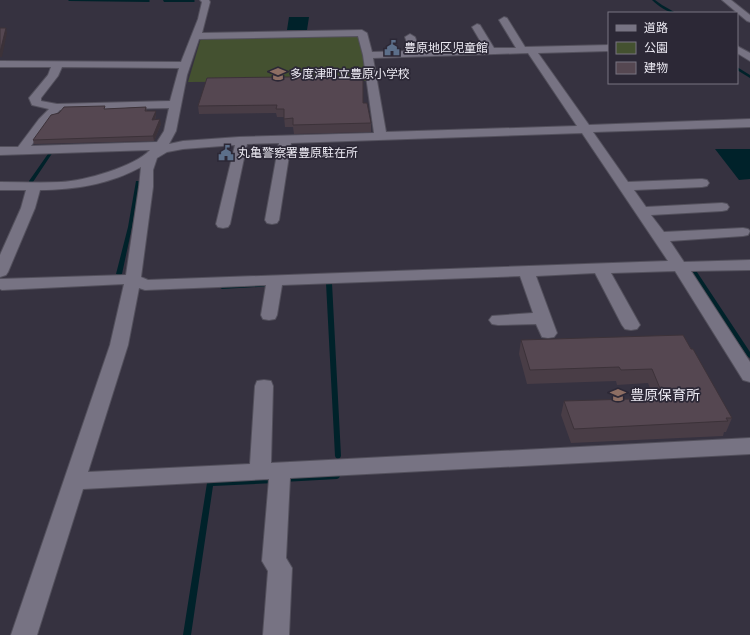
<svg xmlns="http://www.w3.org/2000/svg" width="750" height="635" font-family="'Archivo Narrow','Noto Sans JP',sans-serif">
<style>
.green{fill:#445130}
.water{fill:#00222a}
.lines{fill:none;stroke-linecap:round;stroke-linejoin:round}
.stream{fill:#00222a;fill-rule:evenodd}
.minor-casing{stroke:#53505c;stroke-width:2}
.minor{fill:#777383;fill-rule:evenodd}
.wall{fill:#493d46}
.shaded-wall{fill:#3c3239}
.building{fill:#554751;stroke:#3c3239}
.labels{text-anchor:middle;stroke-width:3.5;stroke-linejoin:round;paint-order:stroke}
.far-poi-label{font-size:12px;fill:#ebe9f2;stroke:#2c2836;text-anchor:start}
.poi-label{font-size:14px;fill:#ebe9f2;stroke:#2c2836;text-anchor:start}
</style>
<rect width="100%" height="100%" fill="#363240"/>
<path class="green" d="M 358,34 L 368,81 L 188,82 L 201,38 Z"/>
<path class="water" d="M 289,17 L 309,17 L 307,30 L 287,30 Z
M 715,149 L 750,149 L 750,179 L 739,180 Z"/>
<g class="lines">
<path class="stream" d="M 68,0 L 149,0 L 150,1 L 149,2 L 69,1 Z
M 163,0 L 194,0 L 195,1 L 194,2 L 164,2 Z
M 652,0 L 655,0 L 662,5 L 676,13 C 668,13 658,6 652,0 Z
M 737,67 L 750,75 L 750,78 L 737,70 Z
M 50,151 L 51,151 L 53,152 L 33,182 L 29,182 L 29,181 Z
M 136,181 L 140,181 L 140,182 L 132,227 L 122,274 L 119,276 L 116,274 L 128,227 Z
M 692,267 L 695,269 L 750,352 L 750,358 L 748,357 L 689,269 Z
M 329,281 L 332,283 L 341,456 L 340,458 L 338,459 L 336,458 L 335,456 L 326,283 Z
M 272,283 L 274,284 L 275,285 L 274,286 L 222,289 L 219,287 L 222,285 Z
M 337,473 L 339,474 L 340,476 L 339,478 L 337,479 L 283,482 L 281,481 L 280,479 L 281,477 L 283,476 Z
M 275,477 L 277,478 L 278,480 L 277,482 L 275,483 L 213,486 L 191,635 L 183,635 L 207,483 L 208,481 Z"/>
<defs>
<path id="minor" d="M 200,0 L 209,0 L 210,2 L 202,33 L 362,30 L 367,33 L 372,52 L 410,51 L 405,37 L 410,34 L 415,37 L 420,51 L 485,49 L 472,27 L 477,24 L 480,25 L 494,48 L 516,48 L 499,20 L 504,17 L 507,18 L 525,47 L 609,45 L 609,51 L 538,53 L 589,125 L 750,119 L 750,127 L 593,132 L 628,182 L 702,179 L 707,180 L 709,183 L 707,186 L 702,187 L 634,190 L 646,207 L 722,203 L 727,204 L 729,207 L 727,210 L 722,211 L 651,215 L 664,232 L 743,228 L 748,229 L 750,231 L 748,235 L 743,236 L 670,241 L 684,262 L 750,260 L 750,270 L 691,271 L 750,362 L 750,382 L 743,380 L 675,271 L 611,273 L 640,325 L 637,329 L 631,330 L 625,329 L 622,325 L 595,273 L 536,276 L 557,333 L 554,337 L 548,338 L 542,337 L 536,324 L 498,325 L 492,324 L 489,320 L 492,316 L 533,313 L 520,276 L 282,285 L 277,315 L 275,319 L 269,320 L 263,319 L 261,315 L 266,285 L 145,290 L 139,288 L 128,345 L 88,472 L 250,464 L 255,386 L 257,381 L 264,380 L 271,381 L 273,386 L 271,463 L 750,438 L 750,454 L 290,478 L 286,558 L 292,568 L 289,635 L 263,635 L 268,571 L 262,561 L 269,479 L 83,489 L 37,635 L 11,635 L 110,345 L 124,284 L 2,290 L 0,289 L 0,279 L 126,275 L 139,187 L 141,167 C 111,184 73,190 40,190 L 35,208 L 8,272 L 6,275 L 0,277 L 0,255 L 21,208 L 26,190 L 0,190 L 0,182 C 20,182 41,183 61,182 C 84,181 134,167 150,150 L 0,155 L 0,147 L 18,147 L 39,119 L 49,109 L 32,105 L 29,98 L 48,75 L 51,67 L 0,67 L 0,61 L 181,62 L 198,19 L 202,2 ZM 358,36 L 363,55 L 374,133 L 239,137 L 183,141 L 169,144 L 176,131 L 187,75 L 199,39 ZM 528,53 L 577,126 L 386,132 L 373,58 ZM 62,67 L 179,68 L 170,101 L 57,104 L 41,101 L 41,98 L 58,76 ZM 169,108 L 164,131 L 157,142 L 31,146 L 47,123 L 60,110 ZM 582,133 L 668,261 L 148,280 L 141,277 L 153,187 L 153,170 L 157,158 L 167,152 L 183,149 L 235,145 L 216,224 L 218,227 L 223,228 L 228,227 L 230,224 L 247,144 L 279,143 L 265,220 L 267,223 L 272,224 L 277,223 L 279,220 L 291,143 Z
M 722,0 L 731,0 L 750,15 L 750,22 L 747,21 Z
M 737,46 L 750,53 L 750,61 L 737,53 Z"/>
</defs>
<use href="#minor" class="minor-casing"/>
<use href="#minor" class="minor"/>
</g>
<path class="wall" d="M 363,103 L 371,123 L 371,132 L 294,134 L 293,127 L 285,127 L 284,117 L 277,117 L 276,113 L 199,114 L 198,106 Z
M 146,107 L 147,111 L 156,111 L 156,115 L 155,120 L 161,124 L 154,141 L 34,144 L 33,140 L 106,109 Z
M 683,335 L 732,418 L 726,432 L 724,432 L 723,436 L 571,443 L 561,415 L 564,401 L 654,398 L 648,383 L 617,385 L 616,381 L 527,384 L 519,354 L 521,340 Z"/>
<path class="shaded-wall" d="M 6,28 L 7,33 L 2,57 L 0,57 L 0,52 Z
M 156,111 L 156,115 L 153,124 L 152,120 Z
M 160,119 L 161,124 L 154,141 L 153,136 Z"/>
<path class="building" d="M 0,28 L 6,28 L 0,52 Z
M 363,76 L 363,103 L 367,103 L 371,123 L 293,125 L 293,118 L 284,119 L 284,109 L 276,109 L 277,105 L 198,106 L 207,78 Z
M 105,106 L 104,109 L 146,107 L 145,111 L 156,111 L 152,120 L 160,119 L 153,136 L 33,140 L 51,115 L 59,113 L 64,107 Z
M 683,335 L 691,349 L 693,349 L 732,418 L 726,418 L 728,421 L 574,429 L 564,401 L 664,398 L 652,369 L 621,370 L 619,367 L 530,370 L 521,340 Z"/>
<defs>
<symbol id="civic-bare" viewBox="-9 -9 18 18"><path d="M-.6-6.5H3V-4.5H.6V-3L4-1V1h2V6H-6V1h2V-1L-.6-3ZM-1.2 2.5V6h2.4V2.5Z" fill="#5c6f8a" stroke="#2c2836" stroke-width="2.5" paint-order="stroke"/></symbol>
<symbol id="school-bare" viewBox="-9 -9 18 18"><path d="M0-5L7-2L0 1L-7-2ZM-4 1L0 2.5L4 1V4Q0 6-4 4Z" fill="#8d6e63" stroke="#2c2836" stroke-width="2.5" paint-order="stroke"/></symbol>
</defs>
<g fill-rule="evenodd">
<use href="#civic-bare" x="381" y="37" width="22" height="22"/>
<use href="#school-bare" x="267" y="63" width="22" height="22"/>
<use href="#civic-bare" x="215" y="142" width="22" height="22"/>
<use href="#school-bare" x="607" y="384" width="22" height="22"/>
</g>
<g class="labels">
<g class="far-poi-label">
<text x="404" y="52">豊原地区児童館</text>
<text x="290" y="78">多度津町立豊原小学校</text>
<text x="238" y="157">丸亀警察署豊原駐在所</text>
</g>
<g class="poi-label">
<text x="630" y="400">豊原保育所</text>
</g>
</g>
<rect x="608" y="12" width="130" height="72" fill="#2c2836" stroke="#787581"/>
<rect x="616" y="25" width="20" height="6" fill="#777383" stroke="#787581"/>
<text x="644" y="32" font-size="12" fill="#ebe9f2">道路</text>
<rect x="616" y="42" width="20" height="12" fill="#445130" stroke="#787581"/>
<text x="644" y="52" font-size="12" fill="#ebe9f2">公園</text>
<rect x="616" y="62" width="20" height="12" fill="#554751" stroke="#787581"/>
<text x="644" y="72" font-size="12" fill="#ebe9f2">建物</text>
</svg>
